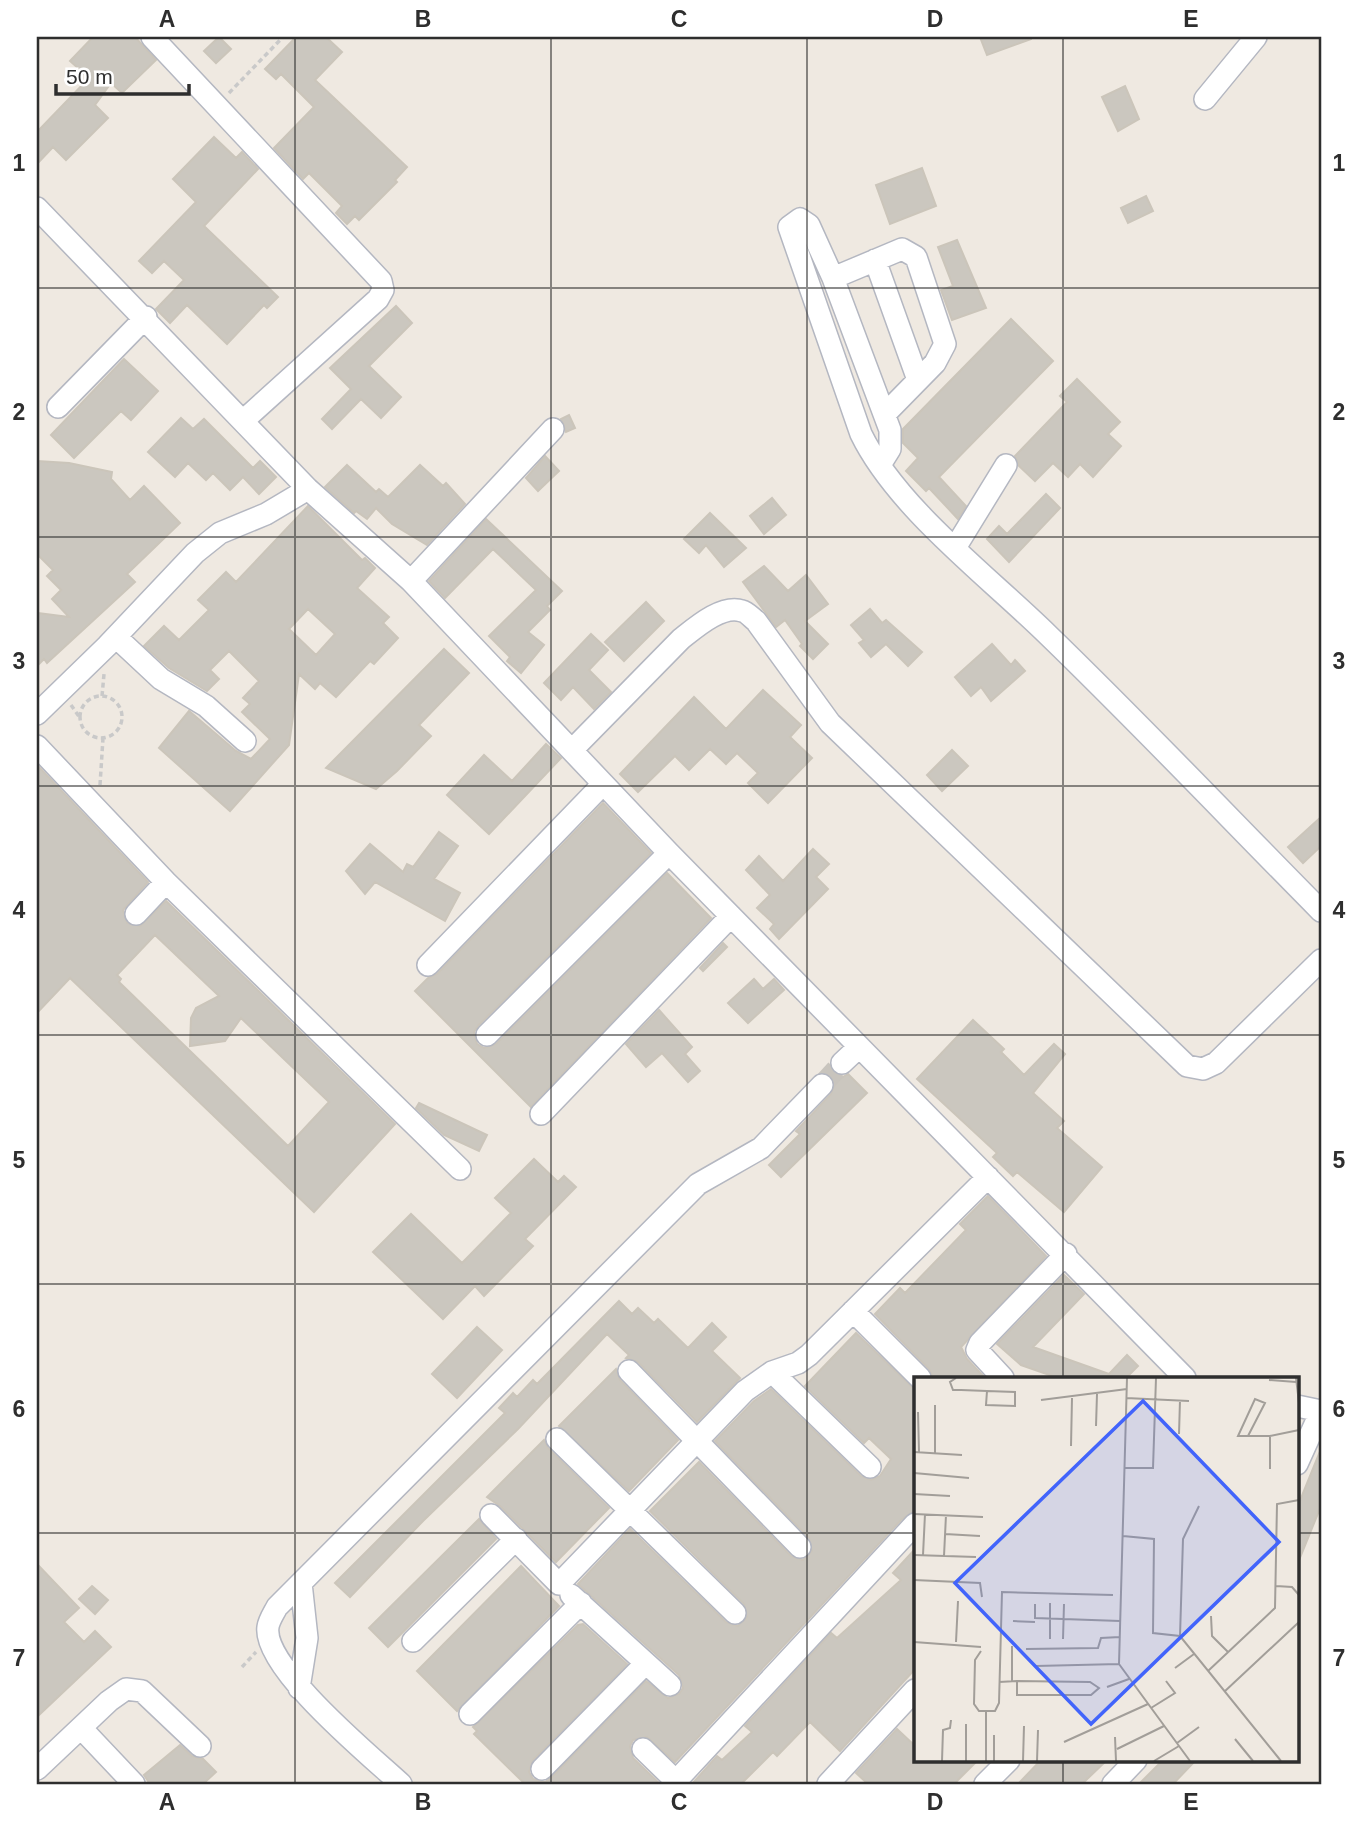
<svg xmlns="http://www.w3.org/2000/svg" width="1358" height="1821" font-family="Helvetica,sans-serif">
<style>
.building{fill:#cbc7bf;stroke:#cbc5ba;stroke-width:2;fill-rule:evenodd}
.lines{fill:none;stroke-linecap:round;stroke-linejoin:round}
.minor-tunnel{stroke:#c8c4bd;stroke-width:21;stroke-dasharray:21 10;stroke-linecap:butt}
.minor-casing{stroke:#b4b7c1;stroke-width:24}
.path{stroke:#c9c9c9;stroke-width:3.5;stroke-dasharray:5 3.5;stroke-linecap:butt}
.minor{stroke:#fff;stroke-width:21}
.grid{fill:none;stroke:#2e2e2e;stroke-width:2;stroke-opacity:0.55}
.inset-road{fill:none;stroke:#a29e99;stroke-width:2}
.view{fill:#4264fb;fill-opacity:0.15;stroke:#4264fb;stroke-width:3.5}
.inset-edge{fill:none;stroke:#2e2e2e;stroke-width:3.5}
.neatline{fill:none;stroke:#2e2e2e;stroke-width:2.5}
.grid-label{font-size:23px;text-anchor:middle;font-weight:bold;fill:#2e2e2e}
</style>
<rect width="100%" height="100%" fill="#efe9e1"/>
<path class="building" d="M 93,37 L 135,37 L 156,60 L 122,93 L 111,83 L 95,105 L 108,118 L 66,160 L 53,147 L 37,164 L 37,132 L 89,78 L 70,61 Z
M 219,37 L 231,49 L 216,63 L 204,51 Z
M 296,37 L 326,37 L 342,52 L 315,80 L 407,167 L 395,180 L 397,182 L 359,220 L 355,216 L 347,224 L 336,213 L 342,206 L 309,173 L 303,179 L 274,148 L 314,107 L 281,74 L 276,79 L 265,69 Z
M 980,37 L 1031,37 L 1031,39 L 987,55 Z
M 1125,86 L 1139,119 L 1118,131 L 1102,97 Z
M 214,137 L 236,158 L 242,152 L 258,169 L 204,226 L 278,297 L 267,308 L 264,305 L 227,344 L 187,305 L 170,323 L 156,309 L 184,280 L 164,261 L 152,273 L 139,261 L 196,202 L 173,179 Z
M 922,168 L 936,206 L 890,224 L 876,185 Z
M 1146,196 L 1153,211 L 1128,223 L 1121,208 Z
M 957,240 L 986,308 L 952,320 L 941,290 L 953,286 L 938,247 Z
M 396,306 L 412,323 L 369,366 L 401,397 L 381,418 L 361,399 L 332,429 L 322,419 L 351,389 L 330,368 Z
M 1011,319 L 1053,361 L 939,477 L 966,506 L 958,519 L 929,488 L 926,491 L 906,471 L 918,458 L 903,443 L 903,429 Z
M 124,359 L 158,391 L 131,420 L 121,411 L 74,458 L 51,435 Z
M 1077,379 L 1120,422 L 1108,434 L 1121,446 L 1093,477 L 1080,464 L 1068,477 L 1053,463 L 1035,481 L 1019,466 L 1015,456 L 1067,402 L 1060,396 Z
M 569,415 L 575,428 L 566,432 L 561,419 Z
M 181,418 L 193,429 L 204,419 L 253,468 L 260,461 L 276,477 L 259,494 L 243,477 L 230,490 L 213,473 L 206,480 L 188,463 L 175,477 L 148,452 Z
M 545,456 L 559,471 L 538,491 L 526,478 Z
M 37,461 L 69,463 L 112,472 L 111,479 L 130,500 L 144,486 L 180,523 L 127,574 L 135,582 L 47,663 L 44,659 L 37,666 L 37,613 L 69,617 L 52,599 L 61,590 L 47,576 L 53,570 L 37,554 Z
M 347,465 L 376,492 L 379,489 L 388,497 L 420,465 L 443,486 L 446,483 L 465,504 L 427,545 L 392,524 L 376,508 L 367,519 L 356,511 L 354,513 L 325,487 Z
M 1046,494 L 1060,508 L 1009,562 L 987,539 L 999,526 L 1007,534 Z
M 772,498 L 786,515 L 764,534 L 750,516 Z
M 308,506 L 362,560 L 365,558 L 375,568 L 357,588 L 389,617 L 383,623 L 398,638 L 374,664 L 370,661 L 336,697 L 320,683 L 315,689 L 299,674 L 289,745 L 230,811 L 159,748 L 189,711 L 236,751 L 251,759 L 270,739 L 242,712 L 250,704 L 243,698 L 259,681 L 229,651 L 210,670 L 219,679 L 207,691 L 169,668 L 144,646 L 164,626 L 179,640 L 209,610 L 198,600 L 226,572 L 236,582 ZM 308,609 L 335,634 L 316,655 L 289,629 Z
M 710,513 L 746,548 L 724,567 L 706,545 L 699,553 L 684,539 Z
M 486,519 L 562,591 L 547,606 L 550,610 L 528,632 L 544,645 L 521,673 L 507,661 L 510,657 L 489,636 L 536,590 L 493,549 L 445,598 L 429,581 Z
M 764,566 L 788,591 L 806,575 L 828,604 L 805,621 L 828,644 L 813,659 L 800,646 L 802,644 L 785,620 L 776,627 L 743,582 Z
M 646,602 L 664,621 L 624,661 L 605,642 Z
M 870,609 L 882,623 L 886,620 L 922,652 L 908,666 L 886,644 L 871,657 L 859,643 L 864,640 L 851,625 Z
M 591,634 L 608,650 L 589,670 L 611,692 L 594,709 L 573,687 L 561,700 L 544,683 Z
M 992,644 L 1011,665 L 1015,660 L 1025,671 L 991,701 L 981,687 L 971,696 L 955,677 Z
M 444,649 L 469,673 L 419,725 L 431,736 L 397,771 L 376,789 L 326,768 Z
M 763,690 L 801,725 L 790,737 L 812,758 L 768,803 L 748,783 L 758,773 L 737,753 L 726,764 L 710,749 L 689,770 L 675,756 L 638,792 L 620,774 L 694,697 L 726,729 Z
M 546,744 L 561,758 L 489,834 L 447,795 L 484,755 L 512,781 Z
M 952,750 L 968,766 L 942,791 L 927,775 Z
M 37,765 L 148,882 L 123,910 L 127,923 L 140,926 L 166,901 L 395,1124 L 314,1212 L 70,978 L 37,1013 ZM 155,935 L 219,996 L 196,1008 L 191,1018 L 190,1046 L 225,1041 L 241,1018 L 329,1102 L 288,1146 L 119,982 L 121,979 L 117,975 Z
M 603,803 L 651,853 L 478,1026 L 474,1032 L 477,1044 L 484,1048 L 496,1044 L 667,873 L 711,918 L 531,1107 L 415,991 L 428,978 L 437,974 Z
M 1321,817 L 1321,846 L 1303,863 L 1288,847 Z
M 439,832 L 458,846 L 434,879 L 460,893 L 445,921 L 375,882 L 365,894 L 346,871 L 370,844 L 403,872 L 407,864 L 413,867 Z
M 813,849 L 829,864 L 816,877 L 828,889 L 779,939 L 770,929 L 774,924 L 757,908 L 770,895 L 746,870 L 759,856 L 783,881 Z
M 723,943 L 727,947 L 703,971 L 700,968 Z
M 754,979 L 763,989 L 774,979 L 784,990 L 748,1023 L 728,1003 Z
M 659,1010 L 692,1047 L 685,1054 L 700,1071 L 688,1082 L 662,1053 L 646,1067 L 626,1044 Z
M 973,1020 L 1004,1049 L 1001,1052 L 1024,1075 L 1054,1044 L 1065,1054 L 1033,1093 L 1064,1121 L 1057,1128 L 1102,1167 L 1064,1212 L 1017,1172 L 1013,1176 L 993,1157 L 997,1153 L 917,1079 Z
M 848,1074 L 867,1093 L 781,1177 L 769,1165 L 800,1134 L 796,1131 L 831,1094 L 835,1082 Z
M 419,1103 L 487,1135 L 479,1151 L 444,1135 L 416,1108 Z
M 534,1159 L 558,1182 L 564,1176 L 576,1187 L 525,1239 L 533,1246 L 484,1296 L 475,1286 L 443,1319 L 373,1252 L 411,1214 L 462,1263 L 511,1213 L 495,1198 Z
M 988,1196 L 1046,1256 L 961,1347 L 967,1359 L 985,1378 L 933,1378 L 929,1369 L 875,1314 L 900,1288 L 905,1293 L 966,1230 L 960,1224 Z
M 1064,1275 L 1084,1294 L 1033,1347 L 1109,1374 L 1127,1355 L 1138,1366 L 1126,1378 L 1058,1378 L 1021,1365 L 997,1344 Z
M 619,1301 L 632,1314 L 638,1308 L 654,1323 L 658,1319 L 688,1348 L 712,1323 L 726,1337 L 712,1351 L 740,1378 L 697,1422 L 638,1362 L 626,1358 L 629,1355 L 607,1334 L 518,1429 L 423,1521 L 350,1597 L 335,1583 L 505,1413 L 499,1408 L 513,1393 L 517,1397 L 533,1380 L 537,1384 Z
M 477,1327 L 502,1350 L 457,1398 L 432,1374 Z
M 856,1333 L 915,1390 L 915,1510 L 901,1520 L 675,1762 L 647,1737 L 633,1740 L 630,1746 L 633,1758 L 660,1784 L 525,1784 L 474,1734 L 477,1731 L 473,1727 L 578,1625 L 583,1624 L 627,1664 L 533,1760 L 529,1772 L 533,1779 L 545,1782 L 551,1778 L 646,1681 L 668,1698 L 679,1694 L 683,1688 L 679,1675 L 578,1584 L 630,1529 L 726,1622 L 738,1626 L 747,1617 L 744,1604 L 650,1511 L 699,1462 L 791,1556 L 803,1560 L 812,1551 L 809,1538 L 715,1441 L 754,1401 L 771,1389 L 861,1476 L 871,1480 L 880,1476 L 891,1459 L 869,1438 L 864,1443 L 805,1386 Z
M 616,1369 L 620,1380 L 678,1440 L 629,1491 L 559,1426 Z
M 544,1440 L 548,1448 L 609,1508 L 556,1562 L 500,1506 L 487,1497 Z
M 1321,1449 L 1321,1506 L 1297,1565 L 1297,1508 Z
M 479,1519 L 496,1539 L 388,1647 L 369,1628 Z
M 915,1549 L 915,1669 L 840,1751 L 810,1722 L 777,1756 L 773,1752 L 741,1784 L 692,1784 L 717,1756 L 722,1760 L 752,1732 L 745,1726 L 831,1633 L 837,1638 L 901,1580 L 893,1573 Z
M 37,1564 L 79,1608 L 64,1622 L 84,1642 L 95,1631 L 111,1647 L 37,1717 Z
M 521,1566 L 559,1606 L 457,1711 L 417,1671 Z
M 92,1586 L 108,1600 L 95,1614 L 79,1599 Z
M 897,1729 L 915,1746 L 915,1760 L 978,1760 L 954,1784 L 868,1784 L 856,1773 Z
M 180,1745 L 192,1756 L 203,1759 L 216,1772 L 203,1784 L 150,1784 L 144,1775 Z
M 1041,1760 L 1107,1760 L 1082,1784 L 1018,1784 Z
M 1163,1760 L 1196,1760 L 1173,1784 L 1139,1784 Z"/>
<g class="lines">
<path class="minor-tunnel" d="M 822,1085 L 842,1063"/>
<defs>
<path id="minor" d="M 152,37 L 381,281 L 383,290 L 378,299 L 244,420
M 1205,99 L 1256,37
M 37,208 L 308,489 L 411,581 L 669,853 L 1185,1378
M 875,260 L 918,380
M 833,278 L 902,249 L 916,257 L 945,344 L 935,363 L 885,414
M 58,407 L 146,317
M 880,465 L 890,449 L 890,430 L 833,278 L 809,225 L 800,219 L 789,227 L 861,434 C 897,508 989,577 1048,635 C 1141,725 1230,819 1321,911
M 955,548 L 1006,465
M 411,581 L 553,429
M 116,637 L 161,679 L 206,706 L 245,741
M 37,714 L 107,646 L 195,553 L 220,533 L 266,514 L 308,489
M 37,746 L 166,882 L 460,1169
M 573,749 L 681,639 C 695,628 722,604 742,611 C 747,612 752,618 756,621 L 830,723 L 1187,1066 L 1203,1069 L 1216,1063 L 1321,960
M 136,914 L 166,882
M 428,965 L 603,784
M 487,1035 L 669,853
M 842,1063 L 859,1047
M 541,1114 L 731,916
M 853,1311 L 920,1378
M 629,1371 L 800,1547
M 772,1372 L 870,1467
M 1003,1378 L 977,1350 L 980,1343 L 1066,1254
M 1297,1406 L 1321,1411
M 557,1439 L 735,1613
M 1297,1464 L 1321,1411
M 491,1515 L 559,1584 L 745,1391 L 772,1372 L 798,1363 L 809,1355 L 988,1177
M 571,1595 L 670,1685
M 413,1641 L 516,1539
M 299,1688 L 307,1638 L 301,1583
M 470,1714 L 581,1603
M 82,1729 L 134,1784
M 643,1749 L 679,1784
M 37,1769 L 109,1701 L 126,1689 L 142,1691 L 200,1746
M 542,1769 L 645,1664
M 676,1781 L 915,1524
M 401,1784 C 372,1757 262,1667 268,1627 C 269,1620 274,1613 277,1607 L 698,1184 L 761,1148 L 822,1085
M 828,1784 L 915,1690
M 985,1784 L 1009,1760
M 1113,1784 L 1136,1760"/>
</defs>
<use href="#minor" class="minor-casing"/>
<path class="path" d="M 229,93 L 283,37
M 102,696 L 104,674
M80 717a21 21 0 1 1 42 0a21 21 0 1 1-42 0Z
M 71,705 L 80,718
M 100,785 L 103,738
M 242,1667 L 256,1652"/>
<use href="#minor" class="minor"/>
</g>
<path class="grid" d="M 295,37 L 295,1784M 551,37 L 551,1784M 807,37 L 807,1784M 1063,37 L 1063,1378M 37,288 L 1321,288M 37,537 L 1321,537M 37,786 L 1321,786M 37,1035 L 1321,1035M 37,1284 L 1321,1284M 37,1533 L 915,1533M 1297,1533 L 1321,1533M 1063,1760 L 1063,1784"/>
<g transform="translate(914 1377)">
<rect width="385" height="385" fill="#efe9e1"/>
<path class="inset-road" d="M 42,1 L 36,5 L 39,13 L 47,13 L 73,14 L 101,15 L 101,29 L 72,28 L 73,14M 213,1 L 205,287 L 276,384M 382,1 L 385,26M 355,3 L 382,5M 212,21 L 275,24M 127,23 L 213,12M 4,35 L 5,75M 182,49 L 183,17M 265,57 L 266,23M 334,59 L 351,26 L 341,22 L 324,59 L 356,59 L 385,53M 356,59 L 356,92M 157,69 L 158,21M 0,75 L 48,78M 21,76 L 21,28M 210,91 L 239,91 L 242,1M 0,96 L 55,101M 0,117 L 36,119M 0,137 L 69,140M 31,157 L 66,159M 209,159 L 240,162 L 239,256 L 266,259 L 367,384M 0,178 L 62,180M 9,178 L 11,137M 30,179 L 32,138M 0,203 L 66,206 L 68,220M 362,209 L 378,210 L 385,218M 121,227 L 121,241 L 206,244M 297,239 L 298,259 L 314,275M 99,244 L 121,245M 266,259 L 269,162 L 285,129M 136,262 L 136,226M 149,262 L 150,227M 0,265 L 67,270M 42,265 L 44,224M 98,269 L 98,305M 112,272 L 184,271 L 187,261 L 206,260M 67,274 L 61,283 L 60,327 L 65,334 L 81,334 L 85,326 L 88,215 L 199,218M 122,289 L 205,287M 261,291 L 280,277M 294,294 L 361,231 L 363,127 L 385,123M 85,305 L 103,304 L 176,305 L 185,311 L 177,318 L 103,318 L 103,304M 193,310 L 215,302M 310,315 L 385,245M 237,331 L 261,316 L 252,304M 52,347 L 52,384M 80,358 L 80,384M 201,360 L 202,384M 321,362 L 339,384M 150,365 L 234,327M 263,366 L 285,350M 203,372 L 250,349M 28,384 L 29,353 L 36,351 L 37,343M 72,384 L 72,335M 109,384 L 110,349M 123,384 L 124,353M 240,384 L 265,369"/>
<path class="view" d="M 229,24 L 365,165 L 177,347 L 41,206 Z"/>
<rect width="385" height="385" class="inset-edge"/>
</g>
<rect width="1358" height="1821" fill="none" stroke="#ffffff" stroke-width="77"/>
<path d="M56 84v10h133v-10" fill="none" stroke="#2e2e2e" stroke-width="3.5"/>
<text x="66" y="84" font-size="21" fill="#2e2e2e" stroke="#ffffff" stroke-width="5" paint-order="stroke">50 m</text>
<rect x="38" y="38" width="1282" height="1745" class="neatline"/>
<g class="grid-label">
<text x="167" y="27">A</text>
<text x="423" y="27">B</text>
<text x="679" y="27">C</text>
<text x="935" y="27">D</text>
<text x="1191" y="27">E</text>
<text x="19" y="171">1</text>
<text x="1339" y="171">1</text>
<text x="19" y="420">2</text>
<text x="1339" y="420">2</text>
<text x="19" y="669">3</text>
<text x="1339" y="669">3</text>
<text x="19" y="918">4</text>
<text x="1339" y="918">4</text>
<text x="19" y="1168">5</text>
<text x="1339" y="1168">5</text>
<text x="19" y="1417">6</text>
<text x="1339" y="1417">6</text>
<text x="19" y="1666">7</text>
<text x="1339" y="1666">7</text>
<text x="167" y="1810">A</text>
<text x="423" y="1810">B</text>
<text x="679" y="1810">C</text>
<text x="935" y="1810">D</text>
<text x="1191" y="1810">E</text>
</g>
</svg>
